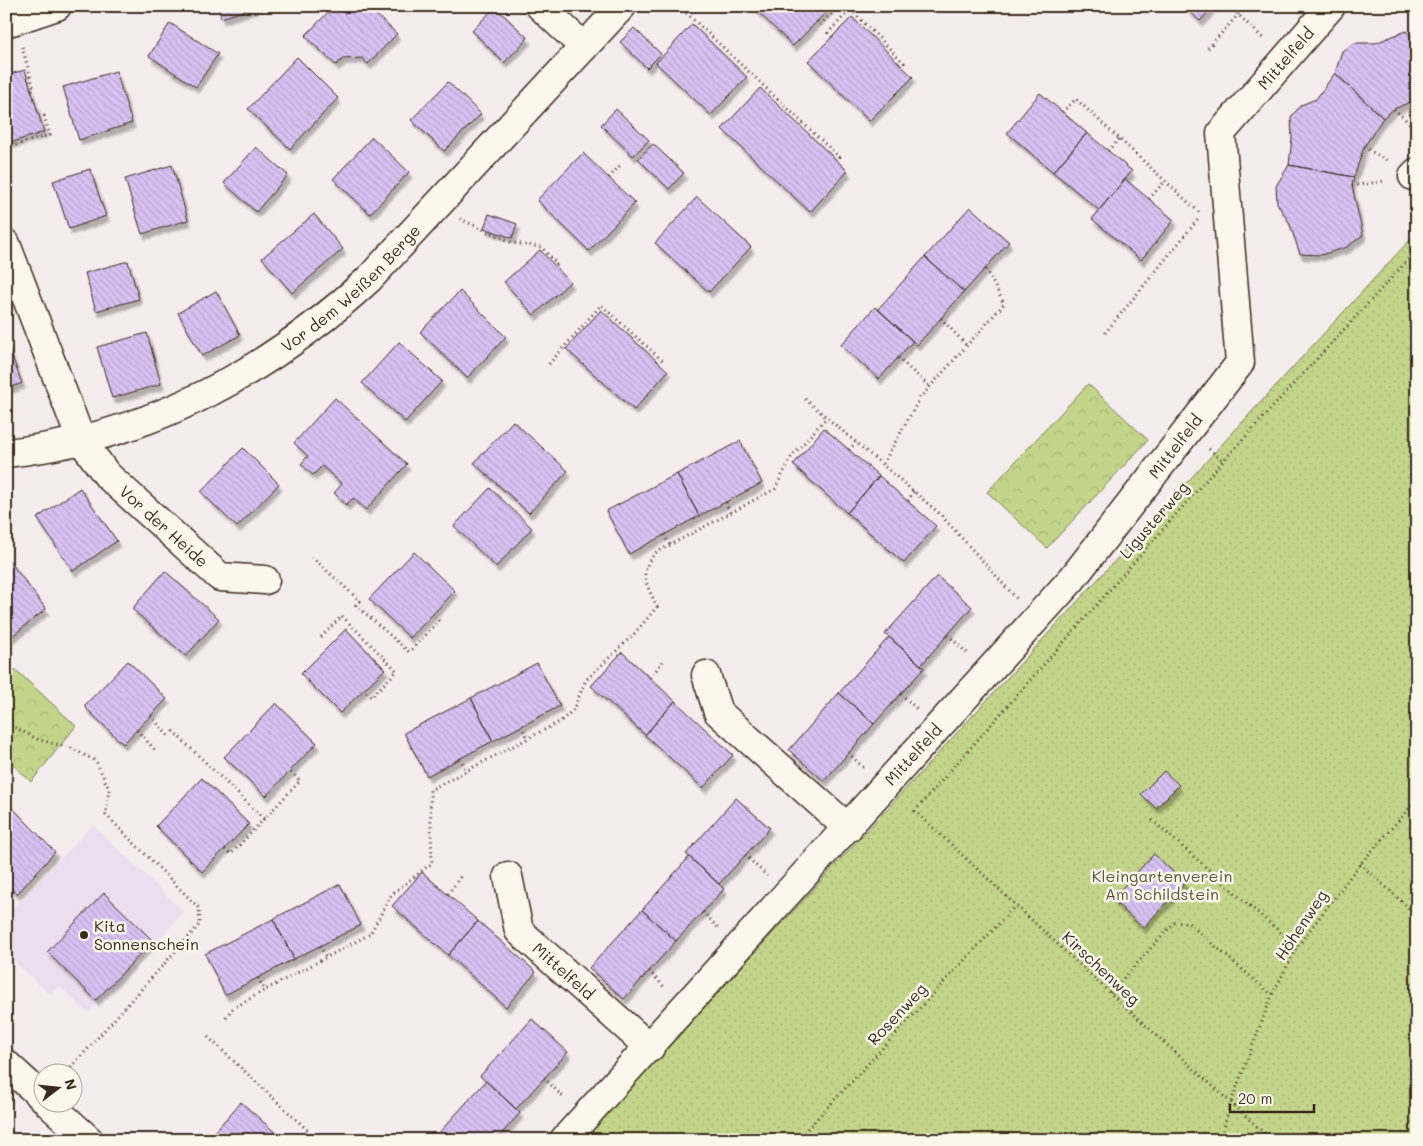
<svg xmlns="http://www.w3.org/2000/svg" width="1423" height="1146" font-family="Mali,sans-serif">
<style>
.built{fill:#ebdfef}
.forest{fill:url(#forest-crowns);stroke:#7f8054}
.garden{fill:url(#garden-dots);stroke:#7f8054}
.building{fill:url(#building-back-hatch);stroke:#3b2a1e;filter:url(#shadow)}
.lines{fill:none;stroke-linecap:round;stroke-linejoin:round}
.minor-casing{stroke:#3b2a1e;stroke-width:31}
.path{stroke:#3b2a1e;stroke-width:3;stroke-dasharray:1 4;stroke-linecap:butt}
.minor{stroke:#fbf7ec;stroke-width:28}
.poi-dot{fill:#3b2a1e;stroke:#fbf7ec;stroke-width:2}
.labels{text-anchor:middle;stroke-width:5;stroke-linejoin:round;paint-order:stroke}
.street-label{font-size:16px;fill:#3b2a1e;stroke:#fbf7ec}
.park-label{font-size:16px;fill:#5d5539;stroke:#fbf7ec}
.poi-label{font-size:16px;fill:#3b2a1e;stroke:#fbf7ec;text-anchor:start}
</style>
<defs>
<pattern id="forest-crowns" width="20" height="18" patternUnits="userSpaceOnUse" patternTransform="scale(1.25)"><rect width="20" height="18" fill="#c3d58a"/><path d="M2 6a3 3 0 1 1 6 0M12 15a3 3 0 1 1 6 0" fill="none" stroke="#a8b777"/></pattern>
<pattern id="garden-dots" width="8" height="8" patternUnits="userSpaceOnUse" patternTransform="scale(1.25)"><rect width="8" height="8" fill="#c3d58a"/><path d="M2 2h.1M6 6h.1" fill="none" stroke="#a8b777" stroke-width="1.8" stroke-linecap="round"/></pattern>
<pattern id="building-back-hatch" width="6" height="6" patternUnits="userSpaceOnUse" patternTransform="scale(1.25)"><rect width="6" height="6" fill="#d7c2f3"/><path d="M-1 5l2 2M0 0l6 6M5-1l2 2" fill="none" stroke="#b9a7d0"/></pattern>
<filter id="shadow"><feDropShadow dx="3" dy="5.5" stdDeviation="1" flood-color="#0004"/></filter>
</defs>
<rect width="100%" height="100%" fill="#f4eced"/>
<filter id="ink" filterUnits="userSpaceOnUse"><feTurbulence type="fractalNoise" baseFrequency=".02" numOctaves="2"/><feDisplacementMap in="SourceGraphic" scale="10" xChannelSelector="R" yChannelSelector="G"/><feConvolveMatrix kernelMatrix="1 2 1 2 8 2 1 2 1" color-interpolation-filters="sRGB"/></filter>
<g filter="url(#ink)">
<path class="built" d="M 93,825 L 184,912 L 88,1013 L 59,986 L 50,995 L 6,954 L 6,916 Z"/>
<path class="forest" d="M 1088,384 L 1148,440 L 1047,548 L 987,492 Z
M 15,669 L 76,726 L 31,782 L 6,758 L 6,678 Z"/>
<path class="garden" d="M 1417,232 L 1417,1140 L 583,1140 Z"/>
<path class="building" d="M 218,6 L 259,6 L 221,18 Z
M 334,6 L 367,6 L 397,34 L 368,64 L 362,58 L 343,59 L 336,65 L 305,36 Z
M 752,6 L 832,6 L 793,46 Z
M 1184,6 L 1213,6 L 1200,21 Z
M 495,7 L 528,38 L 504,63 L 472,31 Z
M 852,17 L 913,77 L 869,121 L 808,61 Z
M 170,23 L 218,54 L 196,87 L 149,56 Z
M 692,24 L 747,77 L 711,115 L 656,63 Z
M 634,28 L 661,54 L 647,68 L 620,42 Z
M 1406,31 L 1417,40 L 1417,99 L 1394,109 L 1383,118 L 1335,73 L 1342,51 L 1354,43 L 1375,43 Z
M 297,57 L 338,98 L 290,149 L 248,109 Z
M 25,70 L 44,132 L 6,144 L 6,75 Z
M 116,71 L 132,123 L 79,140 L 63,87 Z
M 1335,73 L 1383,118 L 1364,147 L 1354,177 L 1289,165 L 1292,138 L 1291,117 L 1301,105 L 1316,99 Z
M 448,82 L 481,114 L 444,151 L 411,120 Z
M 760,88 L 848,171 L 810,212 L 722,129 Z
M 1040,93 L 1087,133 L 1053,172 L 1007,133 Z
M 616,109 L 649,140 L 633,156 L 601,125 Z
M 1087,133 L 1132,171 L 1099,210 L 1053,172 Z
M 372,137 L 409,172 L 370,214 L 333,179 Z
M 653,144 L 684,173 L 669,189 L 638,159 Z
M 256,147 L 288,175 L 256,212 L 224,183 Z
M 583,153 L 635,203 L 589,251 L 537,200 Z
M 172,165 L 188,220 L 142,234 L 125,179 Z
M 1289,165 L 1354,177 L 1352,186 L 1363,235 L 1347,247 L 1321,255 L 1300,254 L 1289,222 L 1277,203 L 1276,186 Z
M 90,169 L 106,216 L 69,229 L 53,181 Z
M 1125,179 L 1174,220 L 1141,260 L 1092,219 Z
M 697,197 L 751,247 L 709,292 L 655,243 Z
M 970,207 L 1009,242 L 964,292 L 925,257 Z
M 314,214 L 343,249 L 292,293 L 262,258 Z
M 489,214 L 517,224 L 512,238 L 484,228 Z
M 540,250 L 570,282 L 534,315 L 504,282 Z
M 925,257 L 964,292 L 917,345 L 878,309 Z
M 128,261 L 139,299 L 96,311 L 85,273 Z
M 216,291 L 240,335 L 202,356 L 178,313 Z
M 460,291 L 506,337 L 467,378 L 420,332 Z
M 875,307 L 913,341 L 879,379 L 841,345 Z
M 601,310 L 668,371 L 634,410 L 566,349 Z
M 147,333 L 161,384 L 112,398 L 97,347 Z
M 6,341 L 22,383 L 6,389 Z
M 399,342 L 442,381 L 405,422 L 362,383 Z
M 335,398 L 407,464 L 366,510 L 353,498 L 346,505 L 334,493 L 342,484 L 322,466 L 313,475 L 301,464 L 308,456 L 294,443 Z
M 513,421 L 568,471 L 529,513 L 474,463 Z
M 824,428 L 879,476 L 847,513 L 793,465 Z
M 740,441 L 762,483 L 699,516 L 677,474 Z
M 243,448 L 279,484 L 237,527 L 201,492 Z
M 677,474 L 699,516 L 629,554 L 606,511 Z
M 879,476 L 936,526 L 904,563 L 847,513 Z
M 80,488 L 117,541 L 73,571 L 37,518 Z
M 490,488 L 532,528 L 496,567 L 454,526 Z
M 414,552 L 455,591 L 410,638 L 369,599 Z
M 9,560 L 46,609 L 6,641 L 6,562 Z
M 165,571 L 219,619 L 186,656 L 132,609 Z
M 937,576 L 972,607 L 921,665 L 885,634 Z
M 346,629 L 385,669 L 340,713 L 301,674 Z
M 889,637 L 924,668 L 874,724 L 839,693 Z
M 622,652 L 675,701 L 645,735 L 591,686 Z
M 128,661 L 167,699 L 123,744 L 84,706 Z
M 537,663 L 560,706 L 493,741 L 471,698 Z
M 839,693 L 874,724 L 824,781 L 789,750 Z
M 471,698 L 493,741 L 427,776 L 404,733 Z
M 675,701 L 733,755 L 703,788 L 645,735 Z
M 276,703 L 317,743 L 266,796 L 224,757 Z
M 1164,771 L 1179,785 L 1156,808 L 1141,794 Z
M 202,778 L 249,824 L 202,872 L 156,826 Z
M 736,798 L 770,828 L 719,884 L 686,854 Z
M 6,801 L 55,852 L 17,894 L 6,884 Z
M 1154,854 L 1185,883 L 1143,928 L 1112,899 Z
M 689,857 L 724,889 L 676,941 L 642,910 Z
M 422,872 L 478,921 L 448,955 L 392,906 Z
M 340,884 L 361,925 L 294,959 L 273,919 Z
M 104,893 L 153,941 L 96,1000 L 47,952 Z
M 642,910 L 676,941 L 624,999 L 589,968 Z
M 273,919 L 294,959 L 225,995 L 205,954 Z
M 478,921 L 536,972 L 506,1007 L 448,955 Z
M 532,1019 L 568,1052 L 516,1109 L 480,1076 Z
M 486,1081 L 520,1113 L 496,1140 L 442,1140 L 437,1135 Z
M 241,1102 L 279,1136 L 283,1140 L 207,1140 Z"/>
<g class="lines">
<defs>
<g id="minor">
<path d="M 540,6 L 584,47"/>
<path d="M 6,23 L 57,6"/>
<path d="M 1413,176 L 1417,172"/>
<path id="s1" d="M 6,244 L 81,440 L 107,475 L 220,577 L 265,580"/>
<path id="s2" d="M 6,453 C 147,438 266,374 369,279 L 622,6"/>
<path d="M 706,675 L 718,712 L 848,828"/>
<path id="s3" d="M 508,876 L 519,931 L 650,1048"/>
<path d="M 6,1064 L 42,1097"/>
<path d="M 49,1104 L 89,1140"/>
<path id="s4" d="M 564,1140 L 1072,579 L 1240,363 L 1221,133 L 1331,6"/>
</g>
</defs>
<use href="#minor" class="minor-casing"/>
<path class="path" d="M 679,6 L 839,157 L 836,160
M 847,6 L 904,63 L 901,66
M 1229,6 L 1265,40
M 817,21 L 820,25 L 839,6
M 832,37 L 828,33 L 850,10
M 22,47 L 34,89 L 31,90
M 1208,48 L 1246,6
M 1394,109 L 1417,130
M 1062,112 L 1076,99 L 1200,213
M 1364,147 L 1389,162
M 6,148 L 50,135 L 44,116 L 40,117
M 1108,151 L 1119,139
M 609,178 L 622,163
M 1352,186 L 1385,181
M 1149,199 L 1165,181
M 460,219 L 513,243 L 541,247 L 557,264 L 555,266
M 941,318 L 967,346
M 1105,333 L 1200,217
M 898,358 L 930,387
M 549,364 L 601,305 L 664,362
M 805,399 L 939,513 L 1017,599
M 1209,449 L 1223,461
M 849,450 L 856,442
M 883,464 L 920,398 L 1004,304 L 986,269
M 908,501 L 914,491
M 726,502 L 730,513
M 664,535 L 670,545
M 312,557 L 360,601 L 356,605 L 409,652 L 439,621 L 433,615
M 948,635 L 967,653
M 321,637 L 342,616 L 397,671 L 371,697 L 364,690
M 650,678 L 663,661
M 901,694 L 917,709
M 151,716 L 168,736
M 6,723 L 39,740 L 69,747 L 96,761 L 109,789 L 106,815 L 199,908 L 200,924 L 65,1074
M 521,726 L 528,739
M 137,730 L 155,750
M 173,731 L 264,819
M 848,753 L 864,768
M 460,758 L 466,771
M 1152,820 L 1297,947
M 225,849 L 231,854 L 300,781 L 290,771
M 745,855 L 767,876
M 1360,864 L 1417,915
M 448,894 L 461,876
M 703,912 L 718,928
M 320,946 L 326,957
M 649,971 L 664,987
M 258,978 L 265,990
M 1110,993 L 1174,923 L 1187,922 L 1272,995
M 226,1017 L 232,1009 L 265,990 L 370,934 L 392,894 L 432,863 L 430,790 L 561,721 L 573,710 L 586,680 L 634,634 L 657,607 C 647,583 637,576 655,553 L 775,489 L 792,456 L 827,417
M 208,1037 L 318,1140
M 544,1078 L 565,1099
M 496,1139 L 497,1140
M 797,1140 L 1015,906
M 1220,1140 L 1231,1102 L 1272,995 L 1297,947 L 1360,864 L 1417,800
M 1272,1140 L 1110,993 L 915,811 L 1223,461 L 1417,250"/>
<use href="#minor" class="minor"/>
</g>
</g>
<circle class="poi-dot" cx="84" cy="935" r="5"/>
<g class="labels">
<g class="street-label">
<text dy="6" stroke="none"><textPath href="#s4" startOffset="1360">Mittelfeld</textPath></text>
<text dy="6" stroke="none"><textPath href="#s2" startOffset="390">Vor dem Weißen Berge</textPath></text>
<text dy="6" stroke="none"><textPath href="#s4" startOffset="925">Mittelfeld</textPath></text>
<text transform="translate(1154 520) rotate(-49)" y="6">Ligusterweg</text>
<text dy="6" stroke="none"><textPath href="#s1" startOffset="330">Vor der Heide</textPath></text>
<text dy="6" stroke="none"><textPath href="#s4" startOffset="520">Mittelfeld</textPath></text>
<text transform="translate(1301 925) rotate(-56)" y="6">Höhenweg</text>
<text transform="translate(1101 968) rotate(43)" y="6">Kirschenweg</text>
<text dy="6" stroke="none"><textPath href="#s3" startOffset="116">Mittelfeld</textPath></text>
<text transform="translate(897 1014) rotate(-47)" y="6">Rosenweg</text>
</g>
<g class="park-label">
<text x="1162" y="882">Kleingartenverein<tspan x="1162" dy="18">Am Schildstein</tspan></text>
</g>
<g class="poi-label">
<text x="94" y="932">Kita<tspan x="94" dy="18">Sonnenschein</tspan></text>
</g>
</g>
<rect width="1423" height="1146" fill="none" stroke="#fbf7ec" stroke-width="25"/>
<rect x="12" y="12" width="1398" height="1121" fill="none" stroke="#3b2a1e" stroke-width="2" filter="url(#ink)"/>
<g transform="translate(58 1088) rotate(74)"><circle r="24" fill="#fbf7ec" stroke="#aea59a"/>
<path d="M0-4L9 19L0 12L-9 19Z" fill="#3b2a1e"/>
<text y="-8" font-size="14" font-weight="bold" text-anchor="middle" fill="#3b2a1e">N</text>
</g>
<path d="M1230 1104v8h84v-8" fill="none" stroke="#3b2a1e" stroke-width="2.5"/>
<text x="1238" y="1104" font-size="15" fill="#3b2a1e" stroke="#fbf7ec" stroke-width="4" paint-order="stroke">20 m</text>
</svg>
